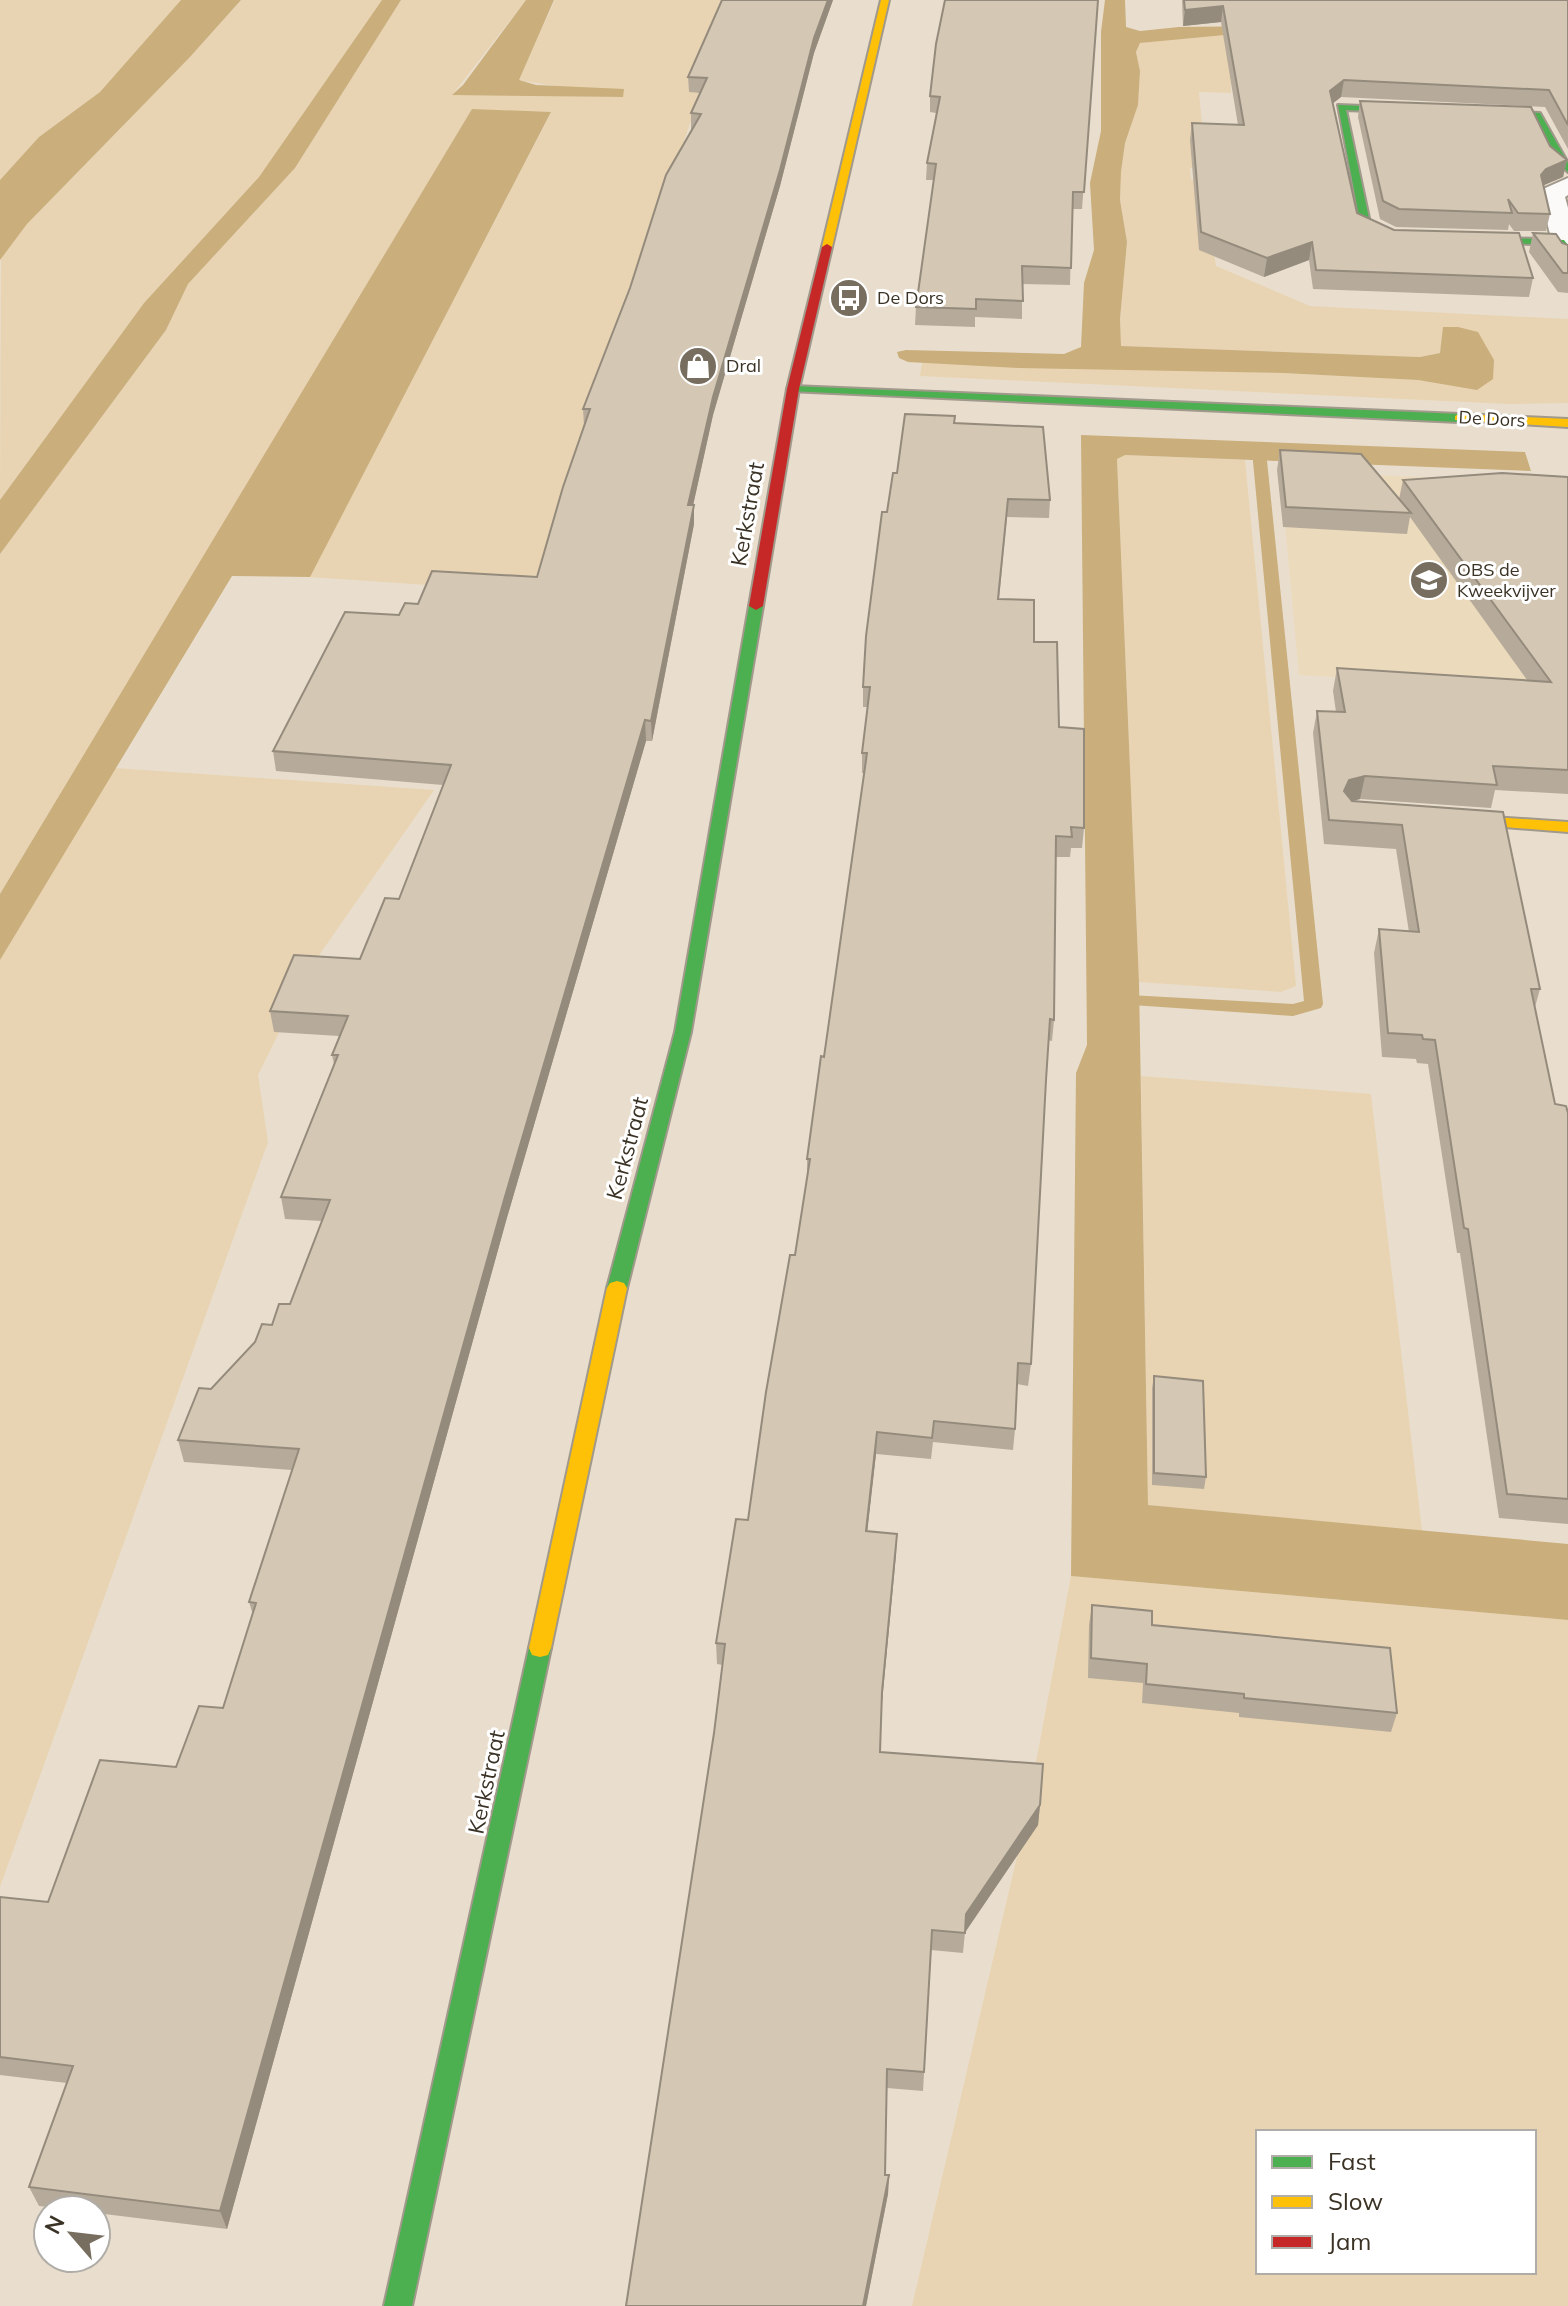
<svg xmlns="http://www.w3.org/2000/svg" width="1568" height="2306" font-family="Mulish,sans-serif">
<style>
.built{fill:#ecdabc}
.green{fill:#e8d4b2;fill-rule:evenodd}
.water{fill:#caae7c}
.lines{fill:none;stroke-linecap:round;stroke-linejoin:round}
.stream{fill:#caae7c;fill-rule:evenodd}
.street-casing{stroke:#a1998c;stroke-width:4}
.fast-casing{stroke:#a1998c;stroke-width:4}
.slow-casing{stroke:#a1998c;stroke-width:4}
.jam-casing{stroke:#a1998c;stroke-width:4}
.street{fill:#fcfaf8;fill-rule:evenodd}
.fast{fill:#4caf50;fill-rule:evenodd}
.slow{fill:#ffc107;fill-rule:evenodd}
.jam{fill:#c62828;fill-rule:evenodd}
.wall{fill:#b6ab9a}
.shaded-wall{fill:#948b7d}
.building{fill:#d4c7b3;stroke:#948b7d;stroke-width:2}
.labels{text-anchor:middle;stroke-width:6;stroke-linejoin:round;paint-order:stroke}
.far-poi-label{font-size:18px;fill:#3a3225;stroke:#fff;text-anchor:start}
.far-street-label{font-size:18px;fill:#3a3225;stroke:#fff}
.street-label{font-size:22px;fill:#3a3225;stroke:#fff}
</style>
<rect width="100%" height="100%" fill="#e9decd"/>
<path class="built" d="M 1280,470 L 1568,485 L 1568,691 L 1299,675 Z"/>
<path class="green" d="M 0,0 L 181,0 L 100,92 L 39,137 L 0,180 Z
M 241,0 L 382,0 L 259,177 L 144,303 L 0,500 L 1,257 L 27,224 L 190,57 Z
M 401,0 L 526,0 L 453,94 L 623,97 L 518,80 L 555,0 L 731,0 L 534,592 L 309,577 L 551,113 L 472,109 L 0,894 L 0,554 L 166,330 L 188,284 L 295,168 Z
M 1218,34 L 1235,34 L 1230,60 L 1231,93 L 1199,92 L 1206,168 L 1190,168 L 1191,180 L 1203,181 L 1216,266 L 1310,306 L 1568,319 L 1568,403 L 1509,404 L 920,376 L 922,362 L 1283,373 L 1418,380 L 1478,389 L 1441,347 L 1440,353 L 1420,357 L 1121,346 L 1120,319 L 1127,242 L 1120,200 L 1121,172 L 1125,143 L 1138,105 L 1140,71 L 1136,52 L 1140,43 Z
M 1125,455 L 1245,460 L 1296,986 L 1281,992 L 1139,982 L 1117,458 Z
M 115,768 L 434,790 L 313,964 L 258,1075 L 268,1142 L 0,1887 L 0,960 Z
M 1141,1076 L 1371,1094 L 1422,1531 L 1148,1505 Z
M 1071,1576 L 1568,1620 L 1568,2306 L 912,2306 L 1023,1831 ZM 1258,2132 L 1534,2132 L 1534,2272 L 1258,2272 Z"/>
<path class="water" d="M 181,0 L 241,0 L 190,57 L 27,224 L 0,260 L 0,180 L 39,137 L 100,92 Z
M 382,0 L 401,0 L 295,168 L 188,284 L 166,330 L 0,554 L 0,500 L 144,303 L 259,177 Z
M 526,0 L 554,0 L 519,80 L 536,85 L 624,89 L 623,97 L 452,95 L 463,85 Z
M 1105,0 L 1125,0 L 1126,27 L 1140,31 L 1179,27 L 1267,26 L 1235,34 L 1140,43 L 1136,52 L 1140,71 L 1138,105 L 1125,143 L 1121,172 L 1120,200 L 1127,242 L 1120,319 L 1121,346 L 1420,357 L 1440,353 L 1443,327 L 1458,327 L 1478,332 L 1494,360 L 1493,379 L 1477,390 L 1418,380 L 1283,373 L 1019,368 L 908,362 L 899,358 L 897,352 L 906,350 L 1064,354 L 1081,347 L 1084,283 L 1094,250 L 1090,183 L 1101,131 L 1101,32 Z
M 472,109 L 551,112 L 310,577 L 232,576 L 0,960 L 0,894 Z
M 1081,435 L 1525,452 L 1531,471 L 1125,455 L 1117,459 L 1139,982 L 1148,1505 L 1568,1544 L 1568,1620 L 1071,1576 L 1076,1073 L 1087,1045 Z"/>
<g class="lines">
<path class="stream" d="M 1259,447 L 1266,451 L 1323,1004 L 1321,1008 L 1293,1016 L 1117,1004 L 1108,998 L 1110,994 L 1293,1004 L 1304,1001 L 1252,451 Z"/>
<defs>
<path id="street" d="M 1568,178 L 1568,195 L 1565,197 L 1568,208 L 1568,262 L 1559,259 L 1555,254 L 1540,194 L 1543,189 Z"/>
<path id="fast" d="M 1338,105 L 1540,113 L 1568,163 L 1568,172 L 1553,158 L 1534,118 L 1346,110 L 1370,223 L 1393,234 L 1564,240 L 1568,245 L 1391,240 L 1361,227 Z
M 793,386 L 1459,414 L 1465,418 L 1459,422 L 789,391 L 787,389 Z
M 756,602 L 763,606 L 691,1032 L 627,1288 L 624,1293 L 610,1293 L 607,1288 L 675,1032 L 749,606 Z
M 540,1639 L 548,1641 L 551,1648 L 412,2306 L 384,2306 L 529,1648 L 532,1641 Z"/>
<path id="slow" d="M 881,0 L 889,0 L 832,247 L 827,250 L 822,247 Z
M 1459,414 L 1568,419 L 1568,427 L 1455,420 L 1455,416 Z
M 1447,814 L 1568,822 L 1568,832 L 1442,822 L 1439,819 Z
M 617,1281 L 624,1283 L 627,1288 L 551,1648 L 548,1655 L 540,1657 L 532,1655 L 529,1648 L 607,1288 L 610,1283 Z"/>
<path id="jam" d="M 827,244 L 832,247 L 799,389 L 763,606 L 756,610 L 749,606 L 787,389 L 822,247 Z"/>
</defs>
<use href="#street" class="street-casing"/>
<use href="#fast" class="fast-casing"/>
<use href="#slow" class="slow-casing"/>
<use href="#jam" class="jam-casing"/>
<use href="#street" class="street"/>
<use href="#fast" class="fast"/>
<use href="#slow" class="slow"/>
<use href="#jam" class="jam"/>
</g>
<path class="wall" d="M 722,0 L 833,0 L 814,53 L 780,186 L 713,415 L 693,505 L 694,524 L 652,741 L 646,741 L 506,1221 L 227,2229 L 96,2213 L 96,2210 L 72,2210 L 39,2206 L 29,2187 L 67,2083 L 0,2075 L 0,1897 L 48,1902 L 176,1767 L 223,1708 L 253,1615 L 249,1602 L 292,1470 L 184,1462 L 178,1440 L 211,1389 L 290,1304 L 322,1221 L 285,1219 L 281,1197 L 334,1064 L 332,1055 L 339,1036 L 274,1032 L 270,1011 L 360,959 L 399,899 L 443,785 L 276,771 L 273,751 L 399,615 L 418,604 L 537,577 L 584,426 L 583,409 L 692,129 L 691,129 L 691,113 L 700,93 L 689,92 L 688,77 Z
M 1098,0 L 1082,209 L 1072,209 L 1070,285 L 1022,284 L 1022,319 L 975,317 L 975,327 L 915,325 L 916,307 L 934,180 L 926,180 L 927,163 L 936,113 L 930,112 L 930,96 Z
M 1182,0 L 1568,0 L 1568,149 L 1545,107 L 1341,97 L 1333,103 L 1357,213 L 1394,230 L 1533,278 L 1529,297 L 1313,289 L 1309,260 L 1264,277 L 1199,250 L 1190,140 L 1192,123 L 1238,125 L 1221,22 L 1183,26 Z
M 1360,101 L 1550,146 L 1567,160 L 1563,177 L 1544,185 L 1550,214 L 1546,231 L 1514,231 L 1509,224 L 1508,230 L 1396,227 L 1380,219 L 1358,117 Z
M 1533,233 L 1568,245 L 1568,293 L 1558,292 L 1529,252 Z
M 955,423 L 1050,500 L 1049,518 L 1007,517 L 999,599 L 1034,642 L 1059,727 L 1084,828 L 1082,848 L 1071,848 L 1070,857 L 1055,857 L 1054,1020 L 1052,1041 L 1048,1040 L 1046,1080 L 1031,1364 L 1028,1386 L 1017,1384 L 1015,1429 L 1013,1450 L 933,1442 L 931,1459 L 876,1454 L 867,1531 L 897,1534 L 881,1705 L 880,1752 L 1040,1805 L 1038,1825 L 965,1932 L 963,1953 L 931,1950 L 923,2091 L 887,2088 L 885,2175 L 889,2175 L 888,2194 L 866,2306 L 626,2306 L 714,1733 L 723,1665 L 717,1664 L 716,1643 L 748,1520 L 795,1255 L 807,1178 L 807,1159 L 824,1057 L 864,773 L 862,773 L 862,753 L 868,707 L 863,707 L 863,687 L 887,512 L 897,473 Z
M 1280,450 L 1399,499 L 1403,480 L 1568,477 L 1568,794 L 1495,790 L 1491,808 L 1360,799 L 1354,801 L 1503,812 L 1540,989 L 1535,1007 L 1555,1104 L 1568,1113 L 1568,1524 L 1499,1518 L 1460,1253 L 1457,1253 L 1428,1064 L 1417,1063 L 1416,1059 L 1382,1057 L 1374,953 L 1379,929 L 1409,932 L 1396,849 L 1324,844 L 1313,733 L 1317,711 L 1336,712 L 1333,691 L 1337,668 L 1527,680 L 1410,517 L 1407,534 L 1283,527 L 1277,470 Z
M 1154,1376 L 1206,1477 L 1204,1489 L 1152,1485 L 1152,1388 Z
M 1092,1605 L 1152,1625 L 1397,1713 L 1391,1732 L 1239,1717 L 1239,1713 L 1142,1703 L 1143,1683 L 1088,1678 L 1089,1625 Z"/>
<path class="shaded-wall" d="M 828,0 L 833,0 L 814,53 L 780,186 L 713,415 L 689,524 L 688,505 L 713,397 L 814,38 Z
M 1223,6 L 1221,22 L 1183,26 L 1185,10 Z
M 1344,80 L 1341,97 L 1327,108 L 1330,91 Z
M 1567,160 L 1563,177 L 1542,186 L 1541,175 L 1546,169 Z
M 1312,242 L 1309,260 L 1264,277 L 1267,258 Z
M 694,505 L 694,524 L 652,741 L 651,721 Z
M 645,720 L 646,741 L 506,1221 L 227,2229 L 220,2211 L 504,1200 Z
M 1365,776 L 1360,799 L 1344,803 L 1344,791 L 1349,780 Z
M 877,1432 L 876,1454 L 865,1552 L 866,1531 Z
M 897,1534 L 896,1555 L 881,1713 L 882,1692 Z
M 1040,1805 L 1038,1825 L 964,1934 L 966,1914 Z
M 889,2175 L 888,2194 L 866,2306 L 863,2306 Z"/>
<path class="building" d="M 722,0 L 828,0 L 814,38 L 780,170 L 713,397 L 688,505 L 694,505 L 651,721 L 645,720 L 504,1200 L 220,2211 L 29,2187 L 73,2066 L 0,2057 L 0,1897 L 48,1902 L 100,1760 L 176,1767 L 199,1706 L 223,1708 L 256,1603 L 249,1602 L 299,1449 L 178,1440 L 199,1388 L 211,1389 L 255,1342 L 262,1324 L 272,1325 L 279,1304 L 290,1304 L 330,1200 L 281,1197 L 338,1055 L 332,1055 L 348,1016 L 270,1011 L 294,955 L 360,959 L 385,898 L 399,899 L 451,765 L 273,751 L 345,612 L 399,615 L 405,603 L 418,604 L 432,571 L 537,577 L 563,487 L 590,409 L 583,409 L 630,288 L 666,175 L 701,114 L 691,113 L 707,78 L 688,77 Z
M 945,0 L 1098,0 L 1084,192 L 1073,192 L 1071,268 L 1022,266 L 1023,301 L 976,299 L 976,309 L 916,307 L 936,164 L 927,163 L 940,97 L 930,96 L 936,44 Z
M 1184,0 L 1568,0 L 1568,125 L 1549,90 L 1344,80 L 1330,91 L 1357,213 L 1394,230 L 1519,233 L 1533,278 L 1316,270 L 1312,242 L 1267,258 L 1201,232 L 1192,123 L 1244,125 L 1223,6 L 1185,10 Z
M 1360,101 L 1531,107 L 1550,146 L 1567,160 L 1546,169 L 1541,175 L 1550,214 L 1518,213 L 1508,199 L 1512,213 L 1399,209 L 1383,201 Z
M 1533,233 L 1556,234 L 1562,243 L 1568,245 L 1568,273 L 1563,273 Z
M 905,414 L 955,416 L 954,423 L 1043,427 L 1050,500 L 1008,499 L 998,599 L 1034,600 L 1034,642 L 1057,642 L 1059,727 L 1084,729 L 1084,828 L 1071,827 L 1072,837 L 1056,836 L 1054,1020 L 1050,1019 L 1046,1080 L 1031,1364 L 1018,1363 L 1015,1429 L 934,1421 L 932,1438 L 877,1432 L 866,1531 L 897,1534 L 882,1692 L 880,1752 L 1043,1764 L 1040,1805 L 966,1914 L 965,1933 L 932,1930 L 924,2072 L 887,2069 L 885,2175 L 889,2175 L 863,2306 L 626,2306 L 714,1733 L 725,1644 L 716,1643 L 736,1519 L 748,1520 L 766,1392 L 790,1255 L 795,1255 L 810,1159 L 807,1159 L 821,1056 L 824,1057 L 867,753 L 862,753 L 870,687 L 863,687 L 866,636 L 882,512 L 887,512 L 893,473 L 897,473 Z
M 1280,450 L 1361,454 L 1411,513 L 1286,507 Z
M 1502,473 L 1568,477 L 1568,770 L 1493,766 L 1497,785 L 1365,776 L 1349,780 L 1344,791 L 1352,801 L 1503,812 L 1540,989 L 1531,989 L 1555,1104 L 1566,1106 L 1568,1113 L 1568,1499 L 1507,1494 L 1468,1229 L 1464,1228 L 1435,1040 L 1423,1039 L 1422,1035 L 1388,1033 L 1379,929 L 1419,932 L 1402,825 L 1329,820 L 1317,711 L 1345,712 L 1337,668 L 1551,682 L 1403,480 Z
M 1154,1376 L 1203,1381 L 1206,1477 L 1154,1473 Z
M 1092,1605 L 1152,1611 L 1152,1625 L 1390,1648 L 1397,1713 L 1244,1698 L 1244,1694 L 1146,1684 L 1147,1664 L 1091,1658 Z"/>
<defs>
<symbol id="bus-disc" viewBox="-11 -11 22 22"><circle r="9.5" fill="#776e60" stroke="#fff"/><path d="M-5-6H5V4H4V6H2V4H-2V6H-4V4H-5ZM-3.5-4V0h7V-4ZM-3.5 1.2v1.5H-2V1.2ZM2 1.2v1.5H3.5V1.2Z" fill="#fff"/></symbol>
<symbol id="shop-disc" viewBox="-11 -11 22 22"><circle r="9.5" fill="#776e60" stroke="#fff"/><path d="M-5-2.5h2.3a2.7 3.5 0 0 1 5.4 0H5L5.5 6h-11ZM-1.5-2.5h3a1.5 2.3 0 0 0-3 0Z" fill="#fff"/></symbol>
<symbol id="school-disc" viewBox="-11 -11 22 22"><circle r="9.5" fill="#776e60" stroke="#fff"/><path d="M0-5L7-2L0 1L-7-2ZM-4 1L0 2.5L4 1V4Q0 6-4 4Z" fill="#fff"/></symbol>
</defs>
<g fill-rule="evenodd">
<use href="#bus-disc" x="827" y="276" width="44" height="44"/>
<use href="#shop-disc" x="676" y="344" width="44" height="44"/>
<use href="#school-disc" x="1407" y="558" width="44" height="44"/>
</g>
<g class="labels">
<g class="far-poi-label">
<text x="877" y="304">De Dors</text>
<text x="726" y="372">Dral</text>
<text x="1457" y="576">OBS de<tspan x="1457" dy="21">Kweekvijver</tspan></text>
</g>
<g class="far-street-label">
<text transform="translate(1492 419) rotate(3)" y="6">De Dors</text>
</g>
<g class="street-label">
<text transform="translate(747 514) rotate(-80)" y="8">Kerkstraat</text>
<text transform="translate(627 1148) rotate(-75)" y="8">Kerkstraat</text>
<text transform="translate(486 1782) rotate(-78)" y="8">Kerkstraat</text>
</g>
</g>
<rect x="1256" y="2130" width="280" height="144" fill="#ffffff" stroke="#b0ada8" stroke-width="2"/>
<rect x="1272" y="2156" width="40" height="12" fill="#4caf50" stroke="#b0ada8" stroke-width="2"/>
<text x="1328" y="2170" font-size="24" fill="#3a3225">Fast</text>
<rect x="1272" y="2196" width="40" height="12" fill="#ffc107" stroke="#b0ada8" stroke-width="2"/>
<text x="1328" y="2210" font-size="24" fill="#3a3225">Slow</text>
<rect x="1272" y="2236" width="40" height="12" fill="#c62828" stroke="#b0ada8" stroke-width="2"/>
<text x="1328" y="2250" font-size="24" fill="#3a3225">Jam</text>
<g transform="translate(72 2234) rotate(298)"><circle r="38" fill="#ffffff" stroke="#b0ada8" stroke-width="2"/>
<path d="M0-6L14 30L0 20L-14 30Z" fill="#776e60"/>
<text y="-12" font-size="22" font-weight="bold" text-anchor="middle" fill="#3a3225">N</text>
</g>
</svg>
